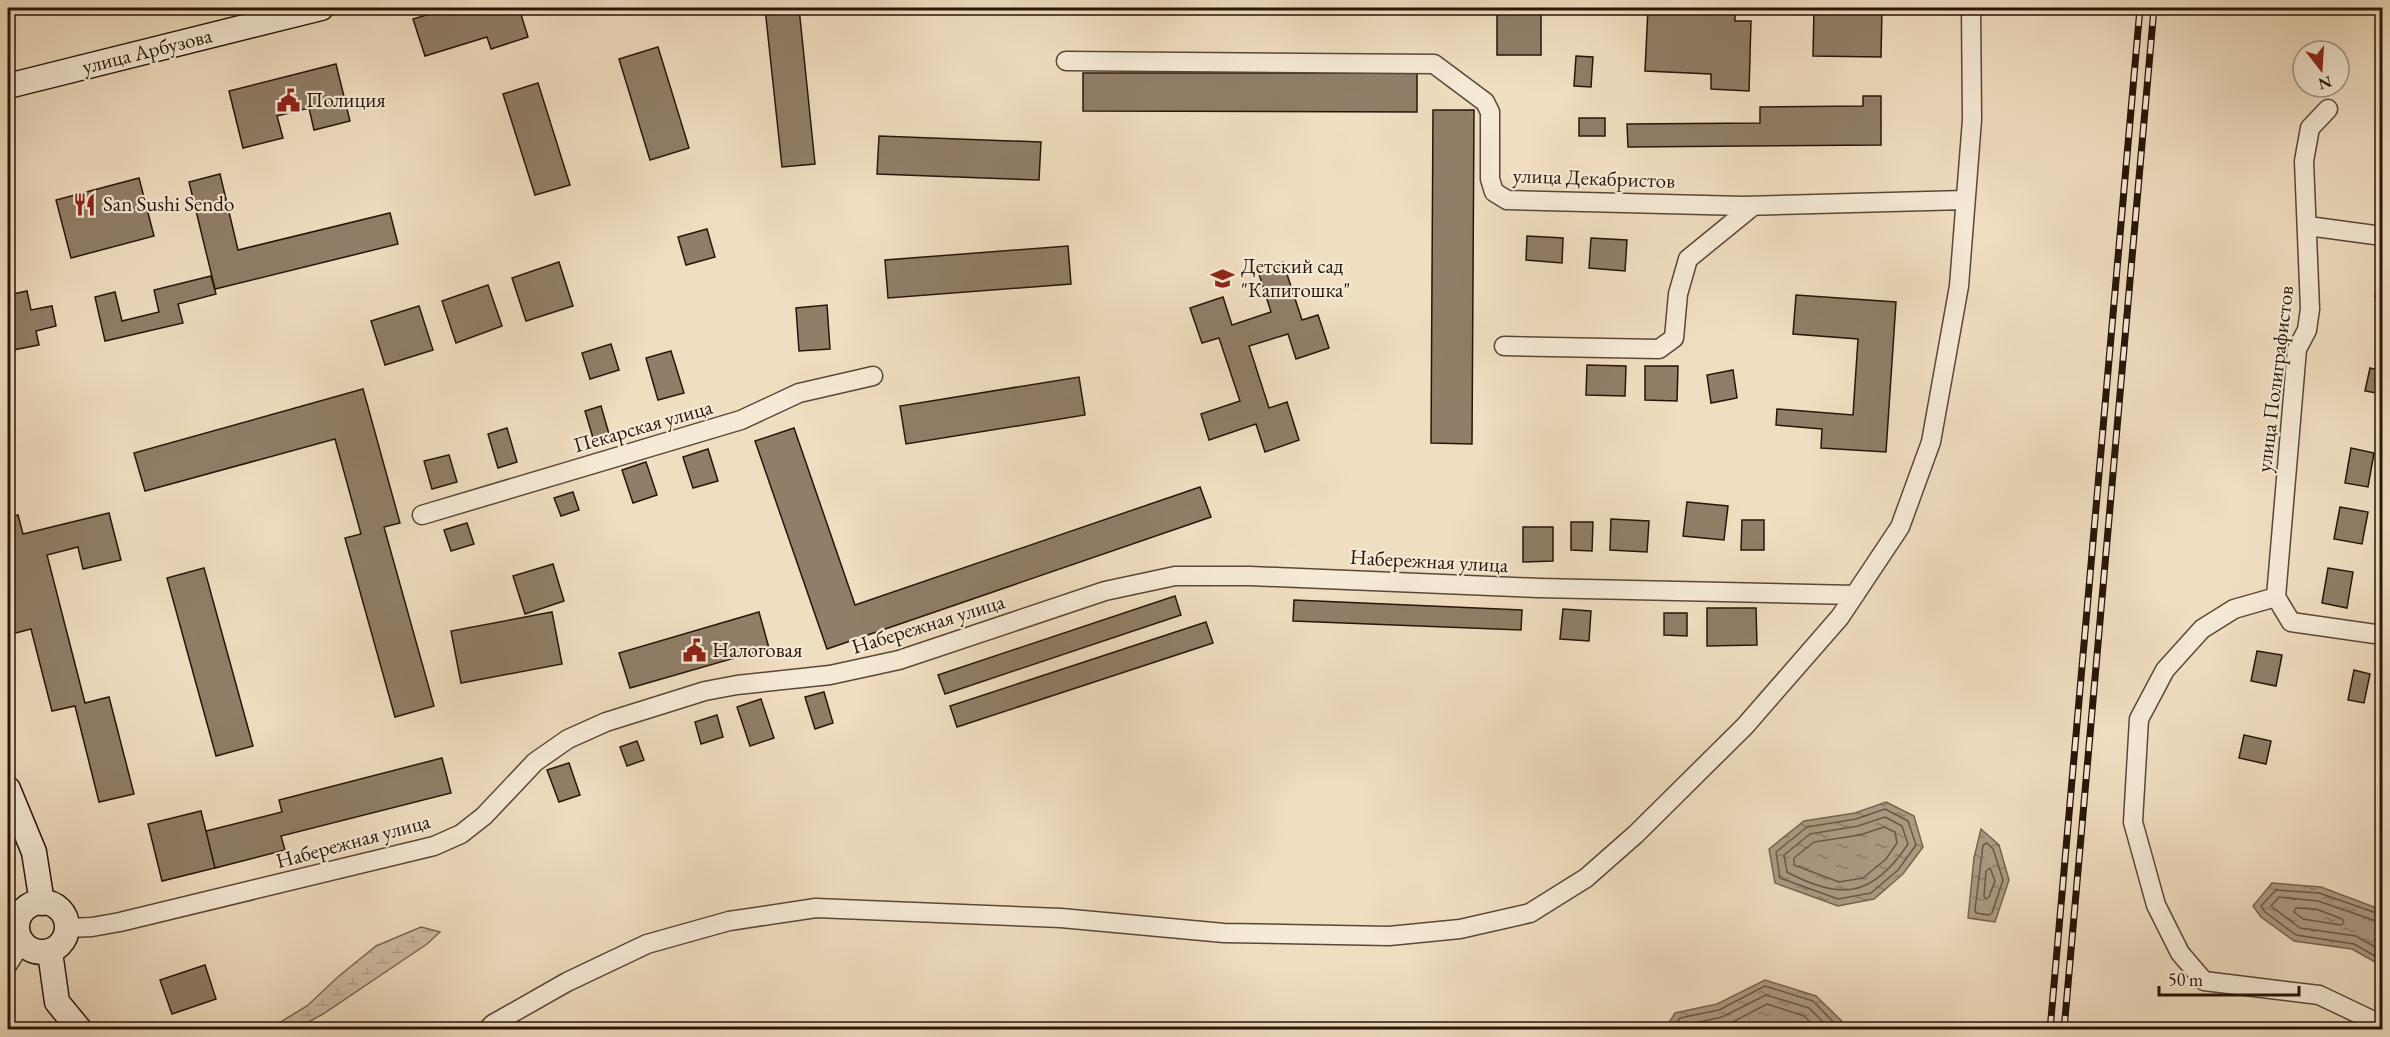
<svg xmlns="http://www.w3.org/2000/svg" width="2390" height="1037" font-family="'EB Garamond',serif">
<style>
.wetland{fill:url(#wetland-marsh);stroke:#7b6855;stroke-width:1.5}
.water{fill:url(#water-ripples);stroke:#776552;stroke-width:1.5}
.lines{fill:none;stroke-linecap:round;stroke-linejoin:round}
.shore{stroke:#6a5846;stroke-width:1.5}
.building{fill:#907e68;stroke:#281509;stroke-width:1.5}
.street-casing{stroke:#5a4737;stroke-width:21}
.secondary-casing{stroke:#281509;stroke-width:27}
.street{stroke:#f5ead6;stroke-width:18}
.secondary{stroke:#f5ead6;stroke-width:24}
.rail-casing{stroke:#281509;stroke-width:7}
.rail{stroke:#f5ead6;stroke-width:4.5;stroke-dasharray:14;stroke-linecap:butt}
.labels{text-anchor:middle;stroke-width:4.5;stroke-linejoin:round;paint-order:stroke}
.street-label{font-size:21px;fill:#281509;stroke:#f5ead6}
.poi-label{font-size:21px;fill:#281509;stroke:#f5ead6;text-anchor:start}
</style>
<defs>
<pattern id="wetland-marsh" width="20" height="14" patternUnits="userSpaceOnUse" patternTransform="scale(1.5)"><rect width="20" height="14" fill="#cebca1"/><path d="M1 5h8M5 5V1M11 12h8M15 12V8" fill="none" stroke="#b1a189"/></pattern>
<pattern id="water-ripples" width="26" height="14" patternUnits="userSpaceOnUse" patternTransform="scale(1.5)"><rect width="26" height="14" fill="#ac9a82"/><path d="M2 4q2-2 4 0t4 0M15 11q2-2 4 0t4 0" fill="none" stroke="#8c7c69"/></pattern>
</defs>
<rect width="100%" height="100%" fill="#f0dec0"/>
<filter id="stains"><feTurbulence type="fractalNoise" baseFrequency=".00333" numOctaves="4"/><feColorMatrix values="0 0 0 0 .2 0 0 0 0 .09 0 0 0 0 .02 0 0 0 .5 -.17"/></filter>
<radialGradient id="worn" r=".72"><stop offset=".6" stop-color="#630" stop-opacity="0"/><stop offset="1" stop-color="#630" stop-opacity=".3"/></radialGradient>
<path class="wetland" d="M 421,927 L 440,932 L 427,944 L 323,1014 L 296,1029 L 269,1029 L 307,1006 L 339,976 L 376,946 Z"/>
<path class="water" d="M 1886,802 L 1914,816 L 1923,847 L 1903,874 L 1874,899 L 1838,906 L 1775,883 L 1769,849 L 1804,821 L 1855,813 Z
M 1981,829 L 1999,845 L 2009,880 L 1995,922 L 1968,918 L 1974,858 Z
M 2272,883 L 2321,887 L 2382,910 L 2382,966 L 2352,949 L 2294,941 L 2261,917 L 2253,906 Z
M 1765,980 L 1816,996 L 1850,1029 L 1665,1029 L 1675,1013 L 1717,1004 Z"/>
<g class="lines">
<path class="shore" d="M 1885,809 L 1908,821 L 1916,845 L 1898,870 L 1871,893 L 1838,899 L 1780,878 L 1776,852 L 1807,827 L 1856,819 Z
M 1885,817 L 1902,826 L 1908,844 C 1873,897 1841,901 1787,872 L 1784,855 L 1810,834 L 1858,826 Z
M 1884,827 L 1895,832 L 1897,843 L 1886,859 L 1863,878 L 1839,882 L 1794,865 L 1794,858 L 1814,842 L 1860,835 Z
M 1987,843 L 1993,849 L 2003,880 L 1992,913 L 1989,915 L 1976,913 L 1975,910 L 1983,845 Z
M 1990,868 L 1995,881 L 1989,897 L 1986,899 L 1984,896 L 1986,871 Z
M 2296,908 L 2316,909 L 2342,919 L 2344,923 L 2341,925 L 2303,919 L 2294,912 Z
M 2382,915 L 2319,893 L 2276,890 L 2261,906 L 2265,912 L 2296,935 L 2354,944 L 2382,960
M 2382,923 L 2318,901 L 2279,897 L 2271,906 L 2300,928 L 2356,936 L 2382,951
M 1672,1030 L 1680,1018 L 1719,1010 L 1765,986 L 1813,1001 L 1841,1030
M 1681,1030 L 1685,1025 L 1722,1017 L 1766,995 L 1809,1008 L 1831,1030
M 1706,1030 L 1727,1025 L 1767,1004 L 1804,1016 L 1818,1030"/>
</g>
<path class="building" d="M 450,8 L 519,8 L 528,37 L 491,49 L 487,37 L 425,56 L 413,19 Z
M 765,8 L 799,8 L 815,164 L 782,167 Z
M 1497,8 L 1541,8 L 1541,55 L 1497,55 Z
M 1648,8 L 1735,8 L 1735,21 L 1751,21 L 1749,91 L 1711,89 L 1711,74 L 1645,71 Z
M 1814,8 L 1882,8 L 1881,57 L 1813,56 Z
M 658,47 L 689,148 L 650,160 L 619,59 Z
M 1576,56 L 1593,57 L 1591,87 L 1574,86 Z
M 336,64 L 350,121 L 314,130 L 309,108 L 277,116 L 283,138 L 243,148 L 229,91 Z
M 1083,73 L 1417,73 L 1417,112 L 1083,111 Z
M 538,83 L 570,185 L 535,195 L 503,94 Z
M 1863,96 L 1881,96 L 1881,145 L 1628,147 L 1627,124 L 1760,123 L 1760,107 L 1863,106 Z
M 1433,110 L 1474,110 L 1472,444 L 1431,443 Z
M 1579,118 L 1605,118 L 1605,136 L 1579,136 Z
M 879,136 L 1041,142 L 1039,180 L 877,174 Z
M 220,174 L 238,250 L 390,213 L 398,244 L 215,289 L 189,182 Z
M 139,178 L 154,236 L 71,258 L 56,200 Z
M 707,229 L 715,257 L 686,265 L 678,237 Z
M 1527,236 L 1563,238 L 1562,263 L 1526,260 Z
M 1591,238 L 1627,240 L 1625,271 L 1589,268 Z
M 1068,246 L 1071,284 L 888,298 L 885,260 Z
M 559,262 L 573,306 L 526,321 L 512,278 Z
M 1283,262 L 1302,320 L 1318,315 L 1329,348 L 1296,359 L 1288,334 L 1249,346 L 1269,408 L 1287,402 L 1299,440 L 1265,452 L 1256,424 L 1209,440 L 1201,414 L 1240,401 L 1219,338 L 1202,343 L 1190,308 L 1223,297 L 1232,325 L 1271,312 L 1258,271 Z
M 2378,274 L 2382,275 L 2382,299 L 2375,297 Z
M 211,276 L 216,294 L 178,304 L 183,323 L 105,341 L 95,297 L 115,292 L 122,321 L 159,312 L 154,290 Z
M 488,285 L 502,326 L 456,343 L 442,301 Z
M 27,291 L 31,310 L 52,306 L 56,326 L 36,331 L 39,345 L 8,351 L 8,295 Z
M 1796,295 L 1896,302 L 1886,452 L 1821,448 L 1822,429 L 1776,425 L 1777,409 L 1853,415 L 1858,339 L 1793,334 Z
M 827,305 L 830,349 L 799,351 L 796,308 Z
M 419,306 L 433,350 L 385,365 L 371,321 Z
M 611,344 L 619,370 L 590,379 L 582,353 Z
M 671,351 L 684,393 L 658,400 L 646,358 Z
M 1587,365 L 1626,366 L 1625,396 L 1586,395 Z
M 1645,366 L 1678,366 L 1677,401 L 1645,400 Z
M 2370,368 L 2382,371 L 2382,394 L 2365,391 Z
M 1733,370 L 1737,398 L 1711,403 L 1707,375 Z
M 1079,377 L 1085,415 L 906,444 L 900,406 Z
M 363,389 L 400,523 L 384,527 L 434,706 L 395,717 L 345,538 L 361,534 L 335,439 L 145,491 L 134,453 Z
M 601,406 L 609,434 L 593,438 L 585,411 Z
M 507,428 L 517,462 L 498,468 L 488,434 Z
M 794,428 L 855,605 L 1200,487 L 1211,517 L 827,649 L 755,441 Z
M 2351,448 L 2374,453 L 2368,487 L 2345,483 Z
M 708,449 L 718,481 L 693,488 L 683,457 Z
M 449,455 L 457,482 L 432,489 L 424,461 Z
M 646,462 L 657,495 L 633,503 L 622,470 Z
M 573,492 L 579,510 L 561,516 L 554,498 Z
M 1687,502 L 1728,506 L 1724,540 L 1683,536 Z
M 2340,507 L 2368,512 L 2362,544 L 2334,539 Z
M 109,513 L 121,560 L 83,569 L 78,547 L 47,555 L 85,703 L 109,697 L 134,794 L 99,802 L 75,706 L 52,711 L 31,629 L 8,635 L 8,518 L 18,515 L 23,534 Z
M 1611,519 L 1649,521 L 1647,552 L 1610,550 Z
M 1742,520 L 1764,520 L 1764,550 L 1741,550 Z
M 1571,522 L 1593,522 L 1592,551 L 1571,550 Z
M 467,523 L 474,544 L 451,551 L 444,530 Z
M 1523,527 L 1553,527 L 1553,561 L 1523,562 Z
M 553,564 L 564,601 L 525,614 L 513,576 Z
M 204,568 L 253,746 L 216,756 L 167,578 Z
M 2328,568 L 2353,572 L 2347,608 L 2322,603 Z
M 1175,596 L 1181,615 L 945,694 L 938,675 Z
M 1294,600 L 1522,610 L 1521,630 L 1293,621 Z
M 1707,608 L 1756,608 L 1757,645 L 1707,646 Z
M 1563,609 L 1591,611 L 1589,641 L 1560,639 Z
M 552,612 L 562,664 L 461,683 L 451,631 Z
M 759,612 L 769,648 L 630,688 L 619,653 Z
M 1664,613 L 1687,613 L 1687,636 L 1664,635 Z
M 1206,622 L 1213,643 L 957,727 L 950,706 Z
M 2257,651 L 2282,655 L 2276,686 L 2251,681 Z
M 2354,670 L 2370,674 L 2364,703 L 2348,700 Z
M 824,692 L 833,723 L 815,729 L 805,697 Z
M 761,699 L 774,738 L 750,746 L 737,707 Z
M 717,715 L 723,737 L 701,744 L 695,722 Z
M 2244,735 L 2271,741 L 2266,764 L 2239,758 Z
M 637,741 L 644,760 L 627,766 L 620,747 Z
M 442,758 L 451,793 L 281,836 L 285,850 L 215,868 L 206,831 L 282,812 L 279,800 Z
M 569,763 L 580,795 L 559,802 L 547,770 Z
M 201,811 L 215,868 L 162,881 L 148,824 Z
M 205,965 L 216,999 L 172,1014 L 160,980 Z"/>
<g class="lines">
<defs>
<path id="street" d="M 1066,61 L 1434,64 L 1485,102 L 1490,112 L 1490,179 L 1494,192 L 1507,200 L 1744,206 L 1965,200
M 2328,109 L 2310,128 L 2304,161 L 2310,309 L 2307,330 L 2297,349 L 2276,597 L 2291,622 L 2382,635
M 2308,226 L 2382,236
M 1504,346 L 1659,349 L 1674,338 L 1678,294 L 1688,259 L 1753,206
M 422,515 L 741,420 L 799,393 L 873,376
M 2276,597 L 2234,609 L 2202,629 L 2165,670 L 2139,719 L 2133,822 L 2156,905 L 2180,953 L 2204,981 L 2319,995 L 2382,1025
M 67,928 L 92,927 L 120,922 L 434,846 L 461,834 L 484,816 L 535,762 L 568,739 L 606,722 L 705,691 L 737,685 L 830,675 L 899,660 L 1105,591 L 1175,576 L 1250,576 L 1539,588 L 1855,595
M 8,964 L 22,942
M 487,1030 L 493,1024 L 567,982 L 647,944 L 729,921 L 816,908 L 1061,918 L 1224,933 L 1389,936 L 1460,929 L 1530,913 L 1586,878 L 1636,834 L 1745,726 L 1840,617 L 1900,527 L 1931,442 L 1959,286 L 1972,120 L 1971,8"/>
<path id="secondary" d="M 8,86 L 321,8
M 8,789 L 34,852 L 42,903
M17 927a25 25 0 1 1 50 0a25 25 0 1 1-50 0Z
M 50,952 L 57,1002 L 80,1030"/>
</defs>
<use href="#street" class="street-casing"/>
<use href="#secondary" class="secondary-casing"/>
<use href="#street" class="street"/>
<use href="#secondary" class="secondary"/>
<defs>
<path id="rail" d="M 2050,1030 L 2140,8
M 2064,1030 L 2154,8"/>
</defs>
<use href="#rail" class="rail-casing"/>
<use href="#rail" class="rail"/>
</g>
<defs>
<symbol id="civic-bare" viewBox="-9 -9 18 18"><path d="M-.6-6.5H3V-4.5H.6V-3L4-1V1h2V6H-6V1h2V-1L-.6-3ZM-1.2 2.5V6h2.4V2.5Z" fill="#8f2418" stroke="#f5ead6" stroke-width="2.5" paint-order="stroke"/></symbol>
<symbol id="restaurant-bare" viewBox="-9 -9 18 18"><path d="M-5-6h1v4h1v-4h1v4h1v-4h1v5L-1.5 .5V6h-2V.5L-5-1ZM5-6V6H3V1.5H1.5Q1.5-4 5-6Z" fill="#8f2418" stroke="#f5ead6" stroke-width="2.5" paint-order="stroke"/></symbol>
<symbol id="school-bare" viewBox="-9 -9 18 18"><path d="M0-5L7-2L0 1L-7-2ZM-4 1L0 2.5L4 1V4Q0 6-4 4Z" fill="#8f2418" stroke="#f5ead6" stroke-width="2.5" paint-order="stroke"/></symbol>
</defs>
<g fill-rule="evenodd">
<use href="#civic-bare" x="272" y="84" width="33" height="33"/>
<use href="#restaurant-bare" x="68" y="188" width="33" height="33"/>
<use href="#school-bare" x="1206" y="262" width="33" height="33"/>
<use href="#civic-bare" x="678" y="634" width="33" height="33"/>
</g>
<g class="labels">
<g class="street-label">
<text transform="translate(147 51) rotate(-14)" y="7">улица Арбузова</text>
<text transform="translate(1594 178) rotate(2)" y="7">улица Декабристов</text>
<text transform="translate(2275 379) rotate(-83)" y="7">улица Полиграфистов</text>
<text transform="translate(643 426) rotate(-16)" y="7">Пекарская улица</text>
<text transform="translate(1429 561) rotate(3)" y="7">Набережная улица</text>
<text transform="translate(928 624) rotate(-17)" y="7">Набережная улица</text>
<text transform="translate(353 841) rotate(-15)" y="7">Набережная улица</text>
</g>
<g class="poi-label">
<text x="306" y="107">Полиция</text>
<text x="103" y="211">San Sushi Sendo</text>
<text x="1241" y="273">Детский сад<tspan x="1241" dy="24">"Капитошка"</tspan></text>
<text x="712" y="657">Налоговая</text>
</g>
</g>
<rect width="2390" height="1037" fill="none" stroke="#f0dec0" stroke-width="30"/>
<rect x="9" y="9" width="2372" height="1019" fill="none" stroke="#281509" stroke-width="3"/>
<rect x="15" y="15" width="2360" height="1007" fill="none" stroke="#281509" stroke-width="1.5"/>
<g transform="translate(2321 69) rotate(163)"><circle r="28" fill="#f5ead6" stroke="#a39584" stroke-width="1.5"/>
<path d="M0-4.5L10 22L0 15L-10 22Z" fill="#8f2418"/>
<text y="-9" font-size="16" font-weight="bold" text-anchor="middle" fill="#281509">N</text>
</g>
<path d="M2159 986v9h140v-9" fill="none" stroke="#281509" stroke-width="3"/>
<text x="2168" y="986" font-size="18" fill="#281509" stroke="#f5ead6" stroke-width="4.5" paint-order="stroke">50 m</text>
<rect width="100%" height="100%" filter="url(#stains)"/>
<rect width="100%" height="100%" fill="url(#worn)"/>
</svg>
